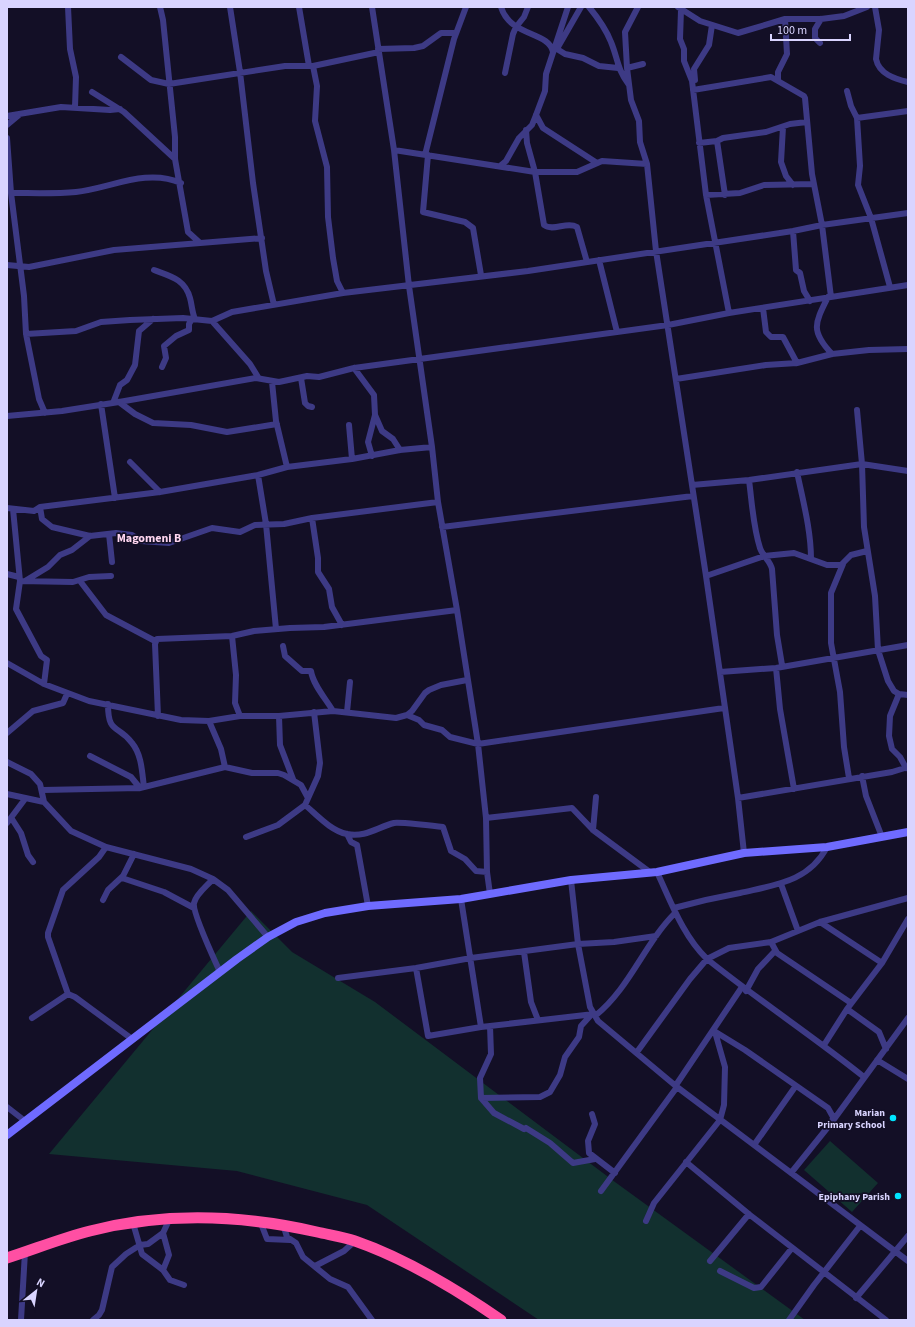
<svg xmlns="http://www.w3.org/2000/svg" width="915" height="1327" font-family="'Source Sans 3',sans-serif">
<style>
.green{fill:#12302f}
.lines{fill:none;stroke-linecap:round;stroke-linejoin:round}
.street{stroke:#3d3a85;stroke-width:6}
.secondary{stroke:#6f6bff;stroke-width:8}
.highway{stroke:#ff4fa3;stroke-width:11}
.poi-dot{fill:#00e5ff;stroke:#130f26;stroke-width:1.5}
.labels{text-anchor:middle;stroke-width:3.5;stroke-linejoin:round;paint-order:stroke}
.poi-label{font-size:10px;font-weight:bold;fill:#d9d4ff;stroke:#130f26;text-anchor:end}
.quarter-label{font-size:12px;font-weight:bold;fill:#ffd6f0;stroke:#130f26}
</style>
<rect width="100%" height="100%" fill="#130f26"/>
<path class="green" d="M 251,911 L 292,952 L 375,1002 L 615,1182 L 805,1320 L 539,1320 L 367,1205 L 237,1171 L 49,1154 Z
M 830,1141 L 878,1183 L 852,1212 L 804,1170 Z"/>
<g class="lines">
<path class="street" d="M 68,7 L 70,49 L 76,77 L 75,107
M 160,7 L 163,20 L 175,137 L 175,159 L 188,232 L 199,242
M 230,7 L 240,72 L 253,183 L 266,271 L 274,305
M 299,7 L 309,66
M 372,7 L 394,150 L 409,286 L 432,447 L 438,502 L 457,610 L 478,744 L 486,818 L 487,872 L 490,894
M 501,7 C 510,37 549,31 553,52
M 589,7 C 598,18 606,29 611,42 C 618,59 617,69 629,85
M 638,7 L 625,32 L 627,68 L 631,100 L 639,121 L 640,142 L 647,164 L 656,251 L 706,576 L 738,798 L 744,853
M 678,7 L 700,21 L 738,33 L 785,19 L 821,19 L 844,16 L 867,7
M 875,7 L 879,30 L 876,59 C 879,74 895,79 908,82
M 681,10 L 680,39 L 684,49 L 684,61 L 692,81 L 706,195 L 729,313
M 820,43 L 815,38 L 815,29 L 821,19
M 558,47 L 581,7
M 378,49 L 414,48 L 423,46 L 441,33 L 456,33
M 557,49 L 565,54 L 583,58 L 599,66 L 618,68
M 121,57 L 151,80 L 169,84 L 285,66 L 313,66 L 379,52
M 313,66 L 317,86 L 315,121 L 327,167 L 328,217 L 333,258 L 337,281 L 343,293
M 627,68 L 643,64
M 505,73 L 513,34 L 516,27 L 524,17 L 528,7
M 695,80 L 694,69 L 709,45 L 712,25
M 778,80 L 778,72 L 787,54 L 785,19
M 693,90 L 771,77 L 804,96 L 805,98 L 812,174 L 822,225 L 831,297
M 847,91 L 851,106 L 857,118 L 860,166 L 858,185 L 871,218 L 890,287
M 92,92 L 124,112 L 175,159
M 536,115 L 543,128 L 597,163
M 7,116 L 61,107 L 110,110 L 120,109
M 857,118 L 908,111
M 7,125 L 19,115
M 783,127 L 781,162 L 786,176 L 793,185
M 526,130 L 527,143 L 535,172 L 544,225 C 553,232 567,221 577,227 L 587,262
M 7,138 L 11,193 L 24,296 L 26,334 L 39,399 L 45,413
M 717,141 L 725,195
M 699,143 L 717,141 L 723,138 L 766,132 L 790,124 L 807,122
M 394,150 L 535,172 L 577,172 L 602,161 L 647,164
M 425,155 L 454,39 L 466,7
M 428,155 L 423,212 L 465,222 L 473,228 L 481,275
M 500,166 L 506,161 L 519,138 L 532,125 L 536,115 L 545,91 L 546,74 L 568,7
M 11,193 C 32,193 55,194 76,192 C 111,188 146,168 181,183
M 706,195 L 740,193 L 764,185 L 814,184
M 793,231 L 796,270 L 800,273 L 804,291 L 810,301
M 599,260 L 617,332
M 7,265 L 29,267 L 114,250 L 262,238
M 154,270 C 170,276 185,279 190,298 C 192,305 192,312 195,319
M 828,297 C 815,323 810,331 832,354
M 763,308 L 766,332 L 771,337 L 783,337 L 797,363
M 212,321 L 250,364 L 258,377
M 26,334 L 76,331 L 101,322 L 130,320 L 183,318 L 212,321 L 232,312 L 343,293 L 528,271 L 793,231 L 822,225 L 908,213
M 162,367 L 166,358 L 164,346 L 176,336 L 189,330 L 189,324 L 192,319
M 354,368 L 374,395 L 375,415 L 382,431 L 393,439 L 400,450
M 301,378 L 305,403 L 308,406 L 312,407
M 676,379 L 766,365 L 797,363 L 832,354 L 869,350 L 908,349
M 272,382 L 276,421 L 287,467
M 119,402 L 135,414 L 153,423 L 191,425 L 227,432 L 277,424
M 113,403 L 120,385 L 127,380 L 135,365 L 139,331 L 153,319
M 101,404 L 115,498
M 857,410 L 862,464 L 864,527 L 875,596 L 878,650 L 888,681 L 894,691 L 899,694 L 908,695
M 7,416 L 62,411 L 119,402 L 256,378 L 279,382 L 307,376 L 319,377 L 354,368 L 668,325 L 729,313 L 908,285
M 349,425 L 352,459
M 372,456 L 368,442 L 375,415
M 130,462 L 160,492
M 797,472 C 803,501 811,530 811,559
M 258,475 L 266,524 L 276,629
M 749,480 C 752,503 753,526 760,548 C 763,557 770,560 772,569 L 777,635 L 782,665
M 692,485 L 749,480 L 862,464 L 908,471
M 40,507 L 42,519 L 52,527 L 90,536 L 116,533 L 132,535 L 141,541 L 169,543 L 212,528 L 240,532 L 255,525 L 284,524 L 312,518 L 438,502
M 7,508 L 34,511 L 40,507 L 160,492 L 258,475 L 287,467 L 352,459 L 400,450 L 432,447
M 13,509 L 20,581 L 16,609 L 41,656 L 47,660 L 44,684
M 312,518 L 318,558 L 318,572 L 329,589 L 332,607 L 342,625
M 442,527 L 693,496
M 109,534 L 112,562
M 843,564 L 831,593 L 831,643 L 840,692 L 844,747 L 849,778
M 7,574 L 19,577
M 706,576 L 764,556 L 794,553 L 827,565 L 841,565 L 851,555 L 867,551
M 20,581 L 73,582 L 89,577 L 111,576
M 25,581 L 48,567 L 60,555 L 72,550 L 90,536
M 80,581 L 106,615 L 155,641
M 232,636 L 236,675 L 235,703 L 240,716
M 283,646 L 285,656 L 302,671 L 311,671 C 313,685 326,699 333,711
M 7,663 L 44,684 L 89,701 L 181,720 L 209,721 L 240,716 L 279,716 L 333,711 L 396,718 L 407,715 L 412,711 L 425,693 L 429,690 L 441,685 L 467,680
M 776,668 L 780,709 L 794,789
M 720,672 L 776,668 L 908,645
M 899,694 L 890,716 L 889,736 L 892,749 L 900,757 L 906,768
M 108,704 C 108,735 118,724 132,743 C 142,755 142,773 144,787
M 347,712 L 350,682
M 407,715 L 419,720 L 424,725 L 442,730 L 450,737 L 478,744 L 724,708
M 158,716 L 155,644 L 157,639 L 232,636 L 254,631 L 290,628 L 324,627 L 457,610
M 279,716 L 280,745 L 293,779
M 209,721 L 221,749 L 225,767
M 7,733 L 33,711 L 63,703 L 67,694
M 90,756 L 131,777 L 140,788
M 7,762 L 31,774 L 40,784 L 44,802 L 71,831 L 106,847 L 191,869 L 213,879 L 228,890 L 268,937
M 862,776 L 866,796 L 882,837
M 43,790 L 140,788 L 225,767 L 252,773 L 278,773 L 284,775 L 301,785 L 308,798
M 7,794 L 44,802
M 738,798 L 892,772 L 908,767
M 305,805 C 317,815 331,831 347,834 C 365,838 378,827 394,823 C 399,822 436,826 443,827 L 451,851 L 465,859 L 476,871 L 487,872
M 486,818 L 572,808 L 593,830 L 651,873
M 12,819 L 21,833 L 28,855 L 33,862
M 7,823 L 25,799
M 593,830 L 596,797
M 347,834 L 351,842 L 357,845 L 368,906
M 246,837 L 278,825 L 305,805 L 318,776 L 320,763 L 314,712
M 657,872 C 671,902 683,936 707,959 L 729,948 L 771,942 L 820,922 L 908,898
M 122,878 L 164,892 L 194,908
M 213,879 C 207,886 196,894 194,903 C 192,912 215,961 220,972
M 571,880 L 578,944 L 590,1007 L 598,1021 L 677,1087 L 908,1261
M 781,884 L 798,931
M 461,899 L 481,1027
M 103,900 L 108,890 L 123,876 L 134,854
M 674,908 C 696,902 718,897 740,893 C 774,885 809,882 827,847
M 820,922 L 882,963
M 771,942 L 777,953 L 851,1003
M 524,952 L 531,1002 L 538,1020
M 416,968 L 428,1036 L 481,1027 L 594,1014
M 338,978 L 416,968 L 471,958 L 578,944 L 614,942 L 656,936
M 746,991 L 758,969 L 775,951
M 68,994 L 48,937 L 48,933 L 63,890 L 99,857 L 106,847
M 847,1009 L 879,1032 L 886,1049
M 595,1016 C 630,988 644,944 675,913
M 32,1018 L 68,994 L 75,997 L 132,1039
M 490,1026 L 491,1054 L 480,1078 L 481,1098 L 494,1113 L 524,1129
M 714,1031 L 745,1050 L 828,1108 L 833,1117 L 832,1122
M 824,1045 L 847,1009 L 882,963 L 908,919
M 637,1052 L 690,979 L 707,959 C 758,1000 813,1036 864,1077
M 877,1060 L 908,1079
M 676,1085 L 742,987
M 481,1098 L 540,1097 L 550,1092 L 560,1075 L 565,1057 L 579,1037 L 581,1026 L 591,1015
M 7,1107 L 25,1121
M 592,1114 L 595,1124 L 588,1141 L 589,1153 L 615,1173
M 526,1128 L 550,1143 L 573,1163 L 595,1159
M 754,1145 L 795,1087
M 686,1162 L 750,1215 L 886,1320
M 791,1173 L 832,1122 L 908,1018
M 601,1191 L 677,1087
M 260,1221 L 267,1239 L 290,1240
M 646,1221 L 654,1203 L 720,1120 L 724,1105 L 725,1067 L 715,1032
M 133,1223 L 142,1254 L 163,1270 L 170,1280 L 184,1285
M 283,1224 L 287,1237 L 296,1243 L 303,1257 L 330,1279 L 348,1287 L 372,1320
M 140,1245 L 148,1244 L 163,1233
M 710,1261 L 749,1214
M 315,1266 L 344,1251 L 355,1241
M 163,1270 L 169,1255 L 163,1233 L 170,1218
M 720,1271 L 754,1288 L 761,1287 L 792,1248
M 856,1298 L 908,1236
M 21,1320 L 25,1252
M 93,1320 L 99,1315 L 102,1310 L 112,1267 L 126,1254 L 140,1245
M 789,1320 L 814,1285 L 860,1226"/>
<path class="secondary" d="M 7,1135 L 237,959 L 268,937 L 296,922 L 325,913 L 368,906 L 461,899 L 571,880 L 657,872 L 744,853 L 827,847 L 908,832"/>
<path class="highway" d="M 7,1258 C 35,1249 62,1238 90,1231 C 165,1212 243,1215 317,1232 C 330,1235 343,1237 355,1241 C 407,1259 456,1289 501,1320"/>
</g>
<g class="poi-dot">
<circle cx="893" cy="1118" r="4"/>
<circle cx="898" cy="1196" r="4"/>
</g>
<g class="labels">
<g class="poi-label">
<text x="885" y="1116">Marian<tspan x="885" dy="12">Primary School</tspan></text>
<text x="890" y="1200">Epiphany Parish</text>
</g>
<g class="quarter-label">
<text x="149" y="542">Magomeni B</text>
</g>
</g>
<rect width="915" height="1327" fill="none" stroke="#d9d4ff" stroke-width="16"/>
<g transform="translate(36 1291) rotate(30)" stroke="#130f26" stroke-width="3" paint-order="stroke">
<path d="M0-3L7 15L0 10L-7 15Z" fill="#d9d4ff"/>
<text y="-6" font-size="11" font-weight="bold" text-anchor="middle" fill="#d9d4ff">N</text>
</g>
<path d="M771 34v6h79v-6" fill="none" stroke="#d9d4ff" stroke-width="2"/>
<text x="777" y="34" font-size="12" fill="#d9d4ff" stroke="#130f26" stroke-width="3" paint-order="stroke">100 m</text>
</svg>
